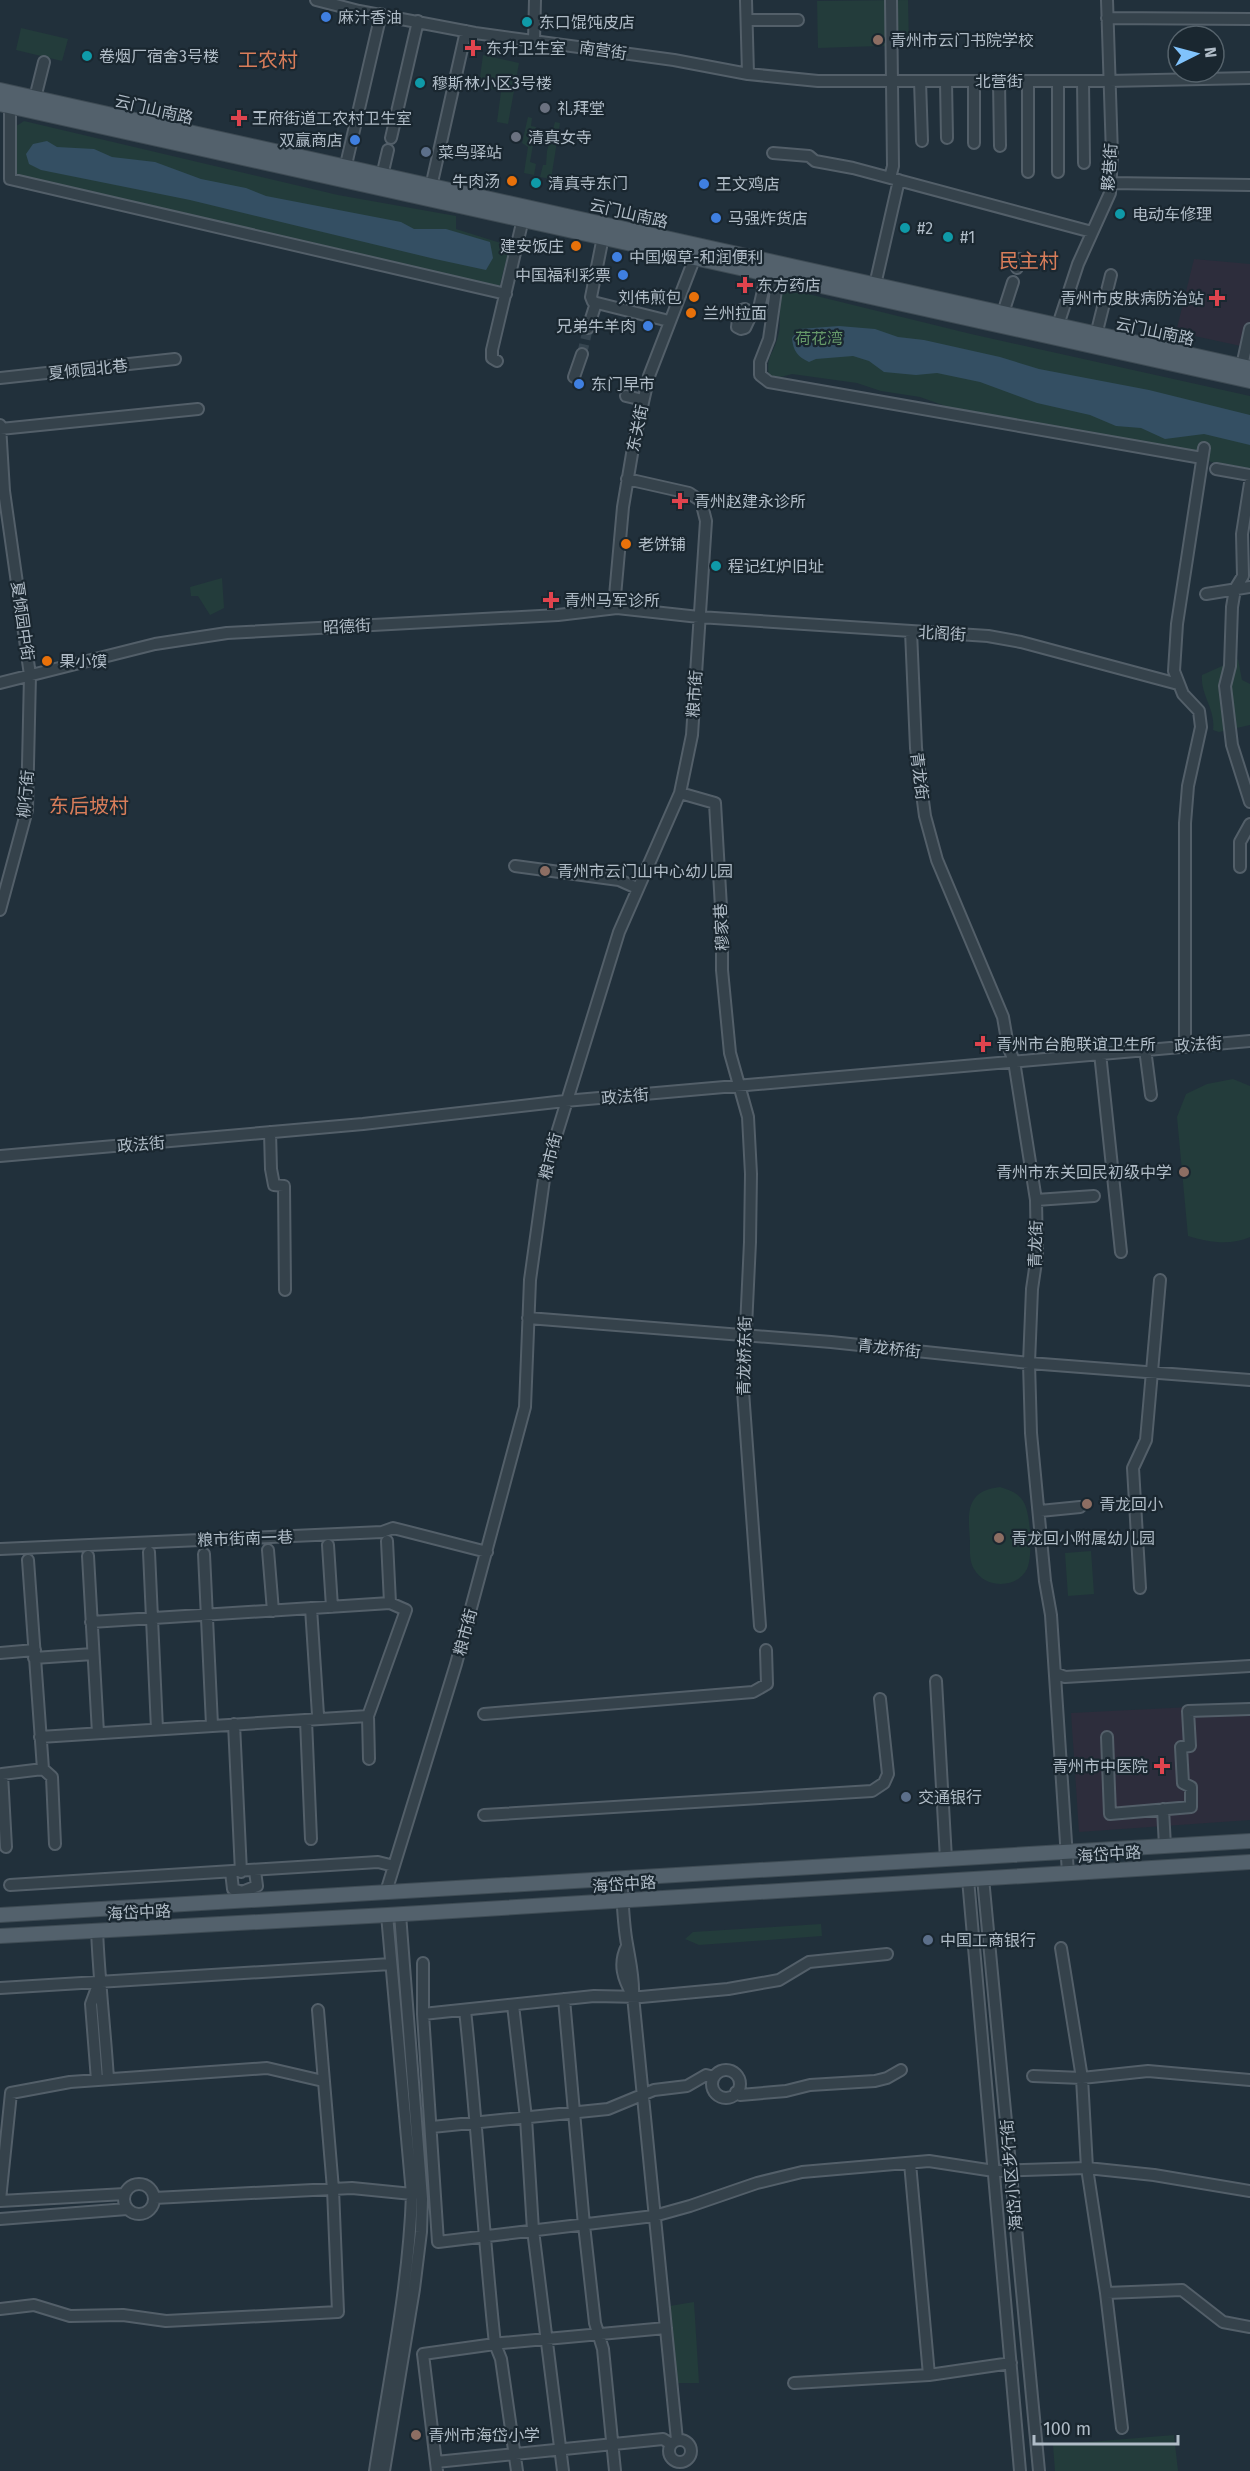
<svg xmlns="http://www.w3.org/2000/svg" width="1250" height="2471" font-family="'Fira Sans','Noto Sans SC',sans-serif">
<style>
.medical{fill:#2d2d3c}
.green{fill:#233c3b}
.water{fill:#344f63}
.lines{fill:none;stroke-linecap:round;stroke-linejoin:round}
.minor-tunnel{stroke:#364550;stroke-width:10;stroke-dasharray:10 5;stroke-linecap:butt}
.minor-casing{stroke:#535f69;stroke-width:14}
.major-casing{stroke:#3e4b54;stroke-width:16}
.minor{stroke:#35424b;stroke-width:10}
.major{stroke:#53616c;stroke-width:14}
.shop-dot{fill:#3f7fe0;stroke:#1a2730;stroke-width:2}
.culture-dot{fill:#0f9aa8;stroke:#1a2730;stroke-width:2}
.education-dot{fill:#8d6e63;stroke:#1a2730;stroke-width:2}
.health-dot{fill:#e0444e;stroke:#1a2730;stroke-width:2}
.worship-dot{fill:#6b7280;stroke:#1a2730;stroke-width:2}
.service-dot{fill:#5c6f8a;stroke:#1a2730;stroke-width:2}
.food-dot{fill:#e8710a;stroke:#1a2730;stroke-width:2}
.labels{text-anchor:middle;stroke-width:4.5;stroke-linejoin:round;paint-order:stroke}
.poi-label{font-size:16px;fill:#b0bcc7;stroke:#1a2730;text-anchor:start}
.street-label{font-size:16px;fill:#b0bcc7;stroke:#1a2730}
.park-label{font-size:16px;fill:#669969;stroke:#1a2730}
.quarter-label{font-size:20px;fill:#d87d5a;stroke:#1a2730}
</style>
<rect width="100%" height="100%" fill="#21303b"/>
<path class="medical" d="M 1194,259 L 1250,264 L 1250,348 L 1176,332 Z
M 1250,1704 L 1250,1820 L 1079,1832 L 1071,1713 Z"/>
<path class="green" d="M 908,0 L 909,45 L 818,48 L 817,1 Z
M 21,28 L 68,39 L 62,61 L 16,50 Z
M 483,55 L 519,63 L 508,124 L 497,122 L 501,92 L 479,85 Z
M 528,117 L 532,118 L 531,126 L 536,127 L 530,162 L 536,164 L 534,175 L 524,173 L 528,147 L 522,143 Z
M 24,121 L 338,195 L 456,216 L 456,229 L 510,246 L 499,288 L 14,175 L 11,126 L 18,125 Z
M 555,122 L 560,123 L 551,179 L 540,177 L 543,165 L 546,165 L 547,151 Z
M 788,289 L 971,334 L 1250,396 L 1250,471 C 1235,462 1217,467 1202,458 L 948,407 L 920,397 L 881,391 L 857,383 L 792,374 L 777,378 L 769,376 C 766,357 772,356 777,340 C 782,326 779,310 779,296 L 781,290 Z
M 222,578 L 224,608 L 210,615 L 198,596 L 191,596 L 190,587 Z
M 1238,659 L 1242,680 L 1250,684 L 1250,725 L 1219,732 L 1213,730 C 1216,709 1200,695 1202,675 Z
M 1233,1079 L 1250,1086 L 1250,1237 C 1230,1246 1208,1242 1188,1236 L 1177,1117 L 1186,1094 L 1207,1084 Z
M 1000,1487 C 1010,1490 1018,1493 1023,1501 C 1031,1512 1033,1557 1027,1569 C 1017,1589 985,1589 974,1569 C 969,1561 970,1550 970,1541 C 968,1513 965,1491 1000,1487 Z
M 1091,1551 L 1094,1594 L 1068,1596 L 1065,1553 Z
M 821,1924 L 822,1936 L 699,1945 L 685,1939 L 693,1932 Z
M 694,2302 L 699,2383 L 677,2383 L 670,2306 Z
M 1174,2435 L 1178,2471 L 1055,2471 L 1053,2445 Z"/>
<path class="water" d="M 47,141 L 57,147 L 94,149 L 112,157 L 155,162 L 201,179 L 246,188 L 266,196 L 401,222 L 414,229 L 446,229 L 490,242 L 493,258 L 486,270 L 435,259 L 190,200 L 41,170 L 29,164 L 26,154 L 33,144 Z
M 839,326 L 875,329 L 898,337 L 924,340 L 1000,357 L 1039,369 L 1149,390 L 1250,415 L 1250,445 L 1204,434 L 1165,439 L 1141,428 L 1116,426 L 1090,415 L 1037,403 L 980,382 L 937,373 L 916,375 L 884,372 L 869,361 L 853,356 L 816,359 L 809,362 C 798,357 793,351 792,338 L 799,329 Z"/>
<g class="lines">
<path class="minor-tunnel" d="M 582,354 L 588,328"/>
<defs>
<path id="minor" d="M 316,0 L 359,11 L 475,33 L 674,60 L 748,74 L 818,81 L 1109,81 L 1250,78
M 746,0 L 748,74
M 1107,18 L 1250,19
M 747,20 L 798,20
M 534,41 L 535,0
M 920,81 L 922,141
M 946,81 L 947,138
M 974,81 L 974,143
M 999,81 L 1000,146
M 1028,81 L 1028,172
M 1058,81 L 1058,172
M 1083,81 L 1084,163
M 35,98 L 44,62
M 10,106 L 10,179 L 506,294
M 391,138 L 418,21
M 773,153 L 809,156 L 815,161 L 853,168 L 1092,232
M 345,169 L 381,14
M 382,176 L 388,150
M 890,178 L 893,166 L 891,0
M 1110,183 L 1250,185
M 431,187 L 466,31
M 603,237 L 591,297 L 593,302 L 669,321
M 1017,268 L 1019,259
M 778,276 L 769,339 L 760,362 L 760,375 L 769,382 L 1202,458
M 875,285 L 899,180
M 752,313 L 745,309 L 739,311 L 737,327 L 741,329 L 745,328 L 752,313 L 759,308 L 767,273
M 1003,313 L 1013,282
M 1058,325 L 1078,264 L 1110,193 L 1112,155 L 1107,0
M 588,328 L 596,303
M 1096,335 L 1111,275
M 497,361 L 492,358 L 492,350 L 523,219
M 1242,366 L 1250,329
M 574,377 L 582,354
M 0,378 L 175,359
M 626,396 L 643,400
M 0,425 L 4,491 L 30,675 L 27,810 L 0,910
M 0,429 L 198,409
M 1216,469 L 1250,475
M 1250,483 L 1242,534 L 1243,576 L 1235,589 L 1232,607 L 1230,666 L 1225,686 L 1232,745 L 1250,802
M 1206,594 L 1250,587
M 617,608 L 615,596 L 623,507 L 634,442 L 649,376 L 695,257
M 911,631 L 916,748 L 925,816 L 937,860 L 1003,1017 L 1008,1046 L 1014,1061 L 1036,1200 L 1037,1255 L 1032,1289 L 1029,1363 L 1031,1433 L 1045,1581 L 1051,1615 L 1068,1873
M 0,683 L 155,644 L 227,633 L 558,615 L 617,608 L 699,617 L 988,636 L 1021,642 L 1178,684
M 680,793 L 715,803 L 722,925 L 722,970 L 730,1053 L 748,1117 L 751,1174 L 750,1242 L 743,1391 L 760,1626
M 515,866 L 619,880 L 637,888
M 1240,867 L 1240,842 L 1250,824
M 1185,1045 L 1185,823 L 1188,786 L 1201,727 L 1199,711 L 1183,694 L 1174,671 L 1177,624 L 1204,448
M 1145,1049 L 1151,1095
M 1100,1053 L 1121,1252
M 270,1132 L 271,1169 L 274,1185 L 284,1186 L 285,1290
M 0,1156 L 363,1124 L 565,1101 L 1250,1041
M 1036,1200 L 1094,1196
M 528,1318 L 831,1342 L 1029,1363 L 1250,1380
M 1040,1511 L 1080,1507
M 328,1545 L 332,1607
M 0,1549 L 382,1532 L 393,1528 L 487,1552
M 268,1550 L 273,1611
M 149,1552 L 157,1729
M 204,1554 L 212,1725
M 88,1556 L 98,1733
M 28,1560 L 43,1769 L 52,1777 L 55,1844
M 1140,1588 L 1133,1468 L 1146,1440 L 1160,1280
M 311,1608 L 318,1715
M 91,1622 L 390,1603
M 0,1653 L 35,1650
M 34,1658 L 93,1654
M 1055,1673 L 1065,1677 L 1250,1666
M 936,1681 L 946,1859
M 484,1714 L 753,1692 L 767,1684 L 766,1650
M 306,1720 L 311,1839
M 234,1724 L 241,1872
M 40,1737 L 368,1716
M 1107,1737 L 1110,1814 L 1191,1807 L 1191,1787 L 1183,1783 L 1181,1747 L 1190,1746 L 1188,1711 L 1250,1709
M 369,1759 L 368,1716 L 406,1610 L 390,1603 L 387,1541
M 1163,1809 L 1165,1846
M 484,1815 L 872,1791 L 884,1783 L 888,1774 L 880,1699
M 6,1847 L 2,1774 L 43,1769
M 231,1872 L 233,1889 L 242,1892 L 257,1886 L 255,1871
M 621,1878 C 623,1900 623,1923 627,1944 C 630,1962 634,1978 633,1996 L 677,2440
M 983,1878 L 1039,2471
M 968,1879 L 1020,2471
M 10,1885 L 378,1862 L 394,1866
M 386,1892 L 456,1664 L 525,1407 L 530,1280 L 545,1172 L 619,932 L 680,793 L 692,735 L 706,521 L 701,501 L 689,493 L 627,479
M 97,1930 C 99,1980 105,2030 108,2079
M 627,1946 C 618,1964 623,1979 633,1996
M 1061,1948 L 1082,2078 L 1087,2168 L 1106,2293 L 1122,2428
M 423,1963 L 423,2014 L 438,2242 L 654,2216 L 690,2206 L 757,2183 L 802,2172 L 929,2161 L 994,2171 L 1087,2168 L 1154,2175 L 1250,2191
M 0,1988 L 391,1964
M 564,1999 L 584,2225 L 595,2323 L 603,2349 L 615,2471
M 513,2005 L 526,2118 L 533,2230 L 563,2471
M 465,2010 C 477,2121 483,2233 495,2344 L 501,2359 L 517,2471
M 423,2014 L 594,1996 L 641,1997 L 728,1989 L 779,1980 L 809,1962 L 887,1954
M712 2084a14 14 0 1 1 28 0a14 14 0 1 1-28 0Z
M 1033,2076 L 1082,2078 L 1148,2071 L 1250,2080
M 97,2080 L 91,2004 L 98,1985
M 736,2092 L 740,2095 L 786,2091 L 810,2085 L 875,2081 L 887,2078 L 901,2070
M 432,2127 L 608,2109 L 654,2090 L 687,2086 L 706,2075 L 714,2077
M 910,2163 L 929,2375
M124 2199a15 15 0 1 1 30 0a15 15 0 1 1-30 0Z
M 154,2198 L 352,2188 L 412,2194
M 0,2200 L 11,2093 L 70,2082 L 267,2068 L 323,2081
M 0,2201 L 125,2194
M 0,2219 L 127,2209
M 1106,2293 L 1182,2290 L 1223,2322 L 1250,2327
M 0,2309 L 34,2305 L 70,2316 L 123,2315 L 166,2321 L 338,2312 L 333,2189 L 318,2010
M 794,2383 L 929,2375 L 1011,2363
M669 2451a11 11 0 1 1 22 0a11 11 0 1 1-22 0Z
M 436,2462 L 663,2439 L 671,2444
M 375,2471 C 389,2379 409,2287 412,2194 L 387,1915
M 384,2471 L 414,2289 L 421,2232 L 422,2199 L 400,1914
M 437,2471 L 423,2354 L 502,2343 L 666,2328"/>
<path id="major" d="M 0,90 L 1250,368
M 0,104 L 1250,381
M 0,1915 L 1250,1841
M 0,1936 L 387,1915 L 1250,1862"/>
</defs>
<use href="#minor" class="minor-casing"/>
<use href="#major" class="major-casing"/>
<use href="#minor" class="minor"/>
<use href="#major" class="major"/>
</g>
<g class="shop-dot">
<circle cx="326" cy="17" r="6"/>
<circle cx="355" cy="140" r="6"/>
<circle cx="704" cy="184" r="6"/>
<circle cx="716" cy="218" r="6"/>
<circle cx="617" cy="257" r="6"/>
<circle cx="623" cy="275" r="6"/>
<circle cx="648" cy="326" r="6"/>
<circle cx="579" cy="384" r="6"/>
</g>
<g class="culture-dot">
<circle cx="527" cy="22" r="6"/>
<circle cx="87" cy="56" r="6"/>
<circle cx="420" cy="83" r="6"/>
<circle cx="536" cy="183" r="6"/>
<circle cx="1120" cy="214" r="6"/>
<circle cx="905" cy="228" r="6"/>
<circle cx="948" cy="237" r="6"/>
<circle cx="716" cy="566" r="6"/>
</g>
<g class="education-dot">
<circle cx="878" cy="40" r="6"/>
<circle cx="545" cy="871" r="6"/>
<circle cx="1184" cy="1172" r="6"/>
<circle cx="1087" cy="1504" r="6"/>
<circle cx="999" cy="1538" r="6"/>
<circle cx="416" cy="2435" r="6"/>
</g>
<g class="health-dot">
<path d="M470 39h6v6h6v6h-6v6h-6v-6h-6v-6h6z"/>
<path d="M236 109h6v6h6v6h-6v6h-6v-6h-6v-6h6z"/>
<path d="M742 276h6v6h6v6h-6v6h-6v-6h-6v-6h6z"/>
<path d="M1214 289h6v6h6v6h-6v6h-6v-6h-6v-6h6z"/>
<path d="M677 492h6v6h6v6h-6v6h-6v-6h-6v-6h6z"/>
<path d="M548 591h6v6h6v6h-6v6h-6v-6h-6v-6h6z"/>
<path d="M980 1035h6v6h6v6h-6v6h-6v-6h-6v-6h6z"/>
<path d="M1159 1757h6v6h6v6h-6v6h-6v-6h-6v-6h6z"/>
</g>
<g class="worship-dot">
<circle cx="545" cy="108" r="6"/>
<circle cx="516" cy="137" r="6"/>
</g>
<g class="service-dot">
<circle cx="426" cy="152" r="6"/>
<circle cx="906" cy="1797" r="6"/>
<circle cx="928" cy="1940" r="6"/>
</g>
<g class="food-dot">
<circle cx="512" cy="181" r="6"/>
<circle cx="576" cy="246" r="6"/>
<circle cx="694" cy="297" r="6"/>
<circle cx="691" cy="313" r="6"/>
<circle cx="626" cy="544" r="6"/>
<circle cx="47" cy="661" r="6"/>
</g>
<g class="labels">
<g class="poi-label">
<text x="338" y="23">麻汁香油</text>
<text x="539" y="28">东口馄饨皮店</text>
<text x="890" y="46">青州市云门书院学校</text>
<text x="486" y="54">东升卫生室</text>
<text x="99" y="62">卷烟厂宿舍3号楼</text>
<text x="432" y="89">穆斯林小区3号楼</text>
<text x="557" y="114">礼拜堂</text>
<text x="252" y="124">王府街道工农村卫生室</text>
<text x="528" y="143">清真女寺</text>
<text x="343" y="146" text-anchor="end">双赢商店</text>
<text x="438" y="158">菜鸟驿站</text>
<text x="500" y="187" text-anchor="end">牛肉汤</text>
<text x="548" y="189">清真寺东门</text>
<text x="716" y="190">王文鸡店</text>
<text x="1132" y="220">电动车修理</text>
<text x="728" y="224">马强炸货店</text>
<text x="917" y="234">#2</text>
<text x="960" y="243">#1</text>
<text x="564" y="252" text-anchor="end">建安饭庄</text>
<text x="629" y="263">中国烟草-和润便利</text>
<text x="611" y="281" text-anchor="end">中国福利彩票</text>
<text x="757" y="291">东方药店</text>
<text x="682" y="303" text-anchor="end">刘伟煎包</text>
<text x="1204" y="304" text-anchor="end">青州市皮肤病防治站</text>
<text x="703" y="319">兰州拉面</text>
<text x="636" y="332" text-anchor="end">兄弟牛羊肉</text>
<text x="591" y="390">东门早市</text>
<text x="694" y="507">青州赵建永诊所</text>
<text x="638" y="550">老饼铺</text>
<text x="728" y="572">程记红炉旧址</text>
<text x="564" y="606">青州马军诊所</text>
<text x="59" y="667">果小馍</text>
<text x="557" y="877">青州市云门山中心幼儿园</text>
<text x="996" y="1050">青州市台胞联谊卫生所</text>
<text x="1172" y="1178" text-anchor="end">青州市东关回民初级中学</text>
<text x="1099" y="1510">青龙回小</text>
<text x="1011" y="1544">青龙回小附属幼儿园</text>
<text x="1148" y="1772" text-anchor="end">青州市中医院</text>
<text x="918" y="1803">交通银行</text>
<text x="940" y="1946">中国工商银行</text>
<text x="428" y="2441">青州市海岱小学</text>
</g>
<g class="street-label">
<text transform="translate(603 50) rotate(8)" y="6">南营街</text>
<text x="999" y="87">北营街</text>
<text transform="translate(154 109) rotate(13)" y="6">云门山南路</text>
<text transform="translate(1109 167) rotate(-86)" y="6">夥巷街</text>
<text transform="translate(629 213) rotate(13)" y="6">云门山南路</text>
<text transform="translate(1155 331) rotate(12)" y="6">云门山南路</text>
<text transform="translate(88 369) rotate(-6)" y="6">夏倾园北巷</text>
<text transform="translate(637 428) rotate(-78)" y="6">东关街</text>
<text transform="translate(23 621) rotate(82)" y="6">夏倾园中街</text>
<text transform="translate(347 626) rotate(-3)" y="6">昭德街</text>
<text transform="translate(942 633) rotate(3)" y="6">北阁街</text>
<text transform="translate(694 694) rotate(-86)" y="6">粮市街</text>
<text transform="translate(920 776) rotate(83)" y="6">青龙街</text>
<text transform="translate(25 794) rotate(-85)" y="6">柳行街</text>
<text transform="translate(721 927) rotate(-93)" y="6">穆家巷</text>
<text transform="translate(1198 1044) rotate(-4)" y="6">政法街</text>
<text transform="translate(625 1096) rotate(-5)" y="6">政法街</text>
<text transform="translate(141 1144) rotate(-5)" y="6">政法街</text>
<text transform="translate(550 1156) rotate(-76)" y="6">粮市街</text>
<text transform="translate(1035 1244) rotate(-88)" y="6">青龙街</text>
<text transform="translate(889 1348) rotate(6)" y="6">青龙桥街</text>
<text transform="translate(744 1356) rotate(-89)" y="6">青龙桥东街</text>
<text transform="translate(245 1538) rotate(-2)" y="6">粮市街南一巷</text>
<text transform="translate(465 1632) rotate(-75)" y="6">粮市街</text>
<text transform="translate(1109 1854) rotate(-4)" y="6">海岱中路</text>
<text transform="translate(624 1884) rotate(-4)" y="6">海岱中路</text>
<text transform="translate(139 1912) rotate(-3)" y="6">海岱中路</text>
<text transform="translate(1011 2175) rotate(-95)" y="6">海岱小区步行街</text>
</g>
<g class="park-label">
<text x="819" y="344">荷花湾</text>
</g>
<g class="quarter-label">
<text x="268" y="67">工农村</text>
<text x="1029" y="268">民主村</text>
<text x="89" y="813">东后坡村</text>
</g>
</g>
<g transform="translate(1196 54) rotate(84)"><circle r="28" fill="#1a2730" stroke="#56636c" stroke-width="1.5"/>
<path d="M0-4.5L10 22L0 15L-10 22Z" fill="#80c3fc"/>
<text y="-9" font-size="16" font-weight="bold" text-anchor="middle" fill="#b0bcc7">N</text>
</g>
<path d="M1034 2435v9h144v-9" fill="none" stroke="#b0bcc7" stroke-width="3"/>
<text x="1043" y="2435" font-size="18" fill="#b0bcc7" stroke="#1a2730" stroke-width="4.5" paint-order="stroke">100 m</text>
</svg>
